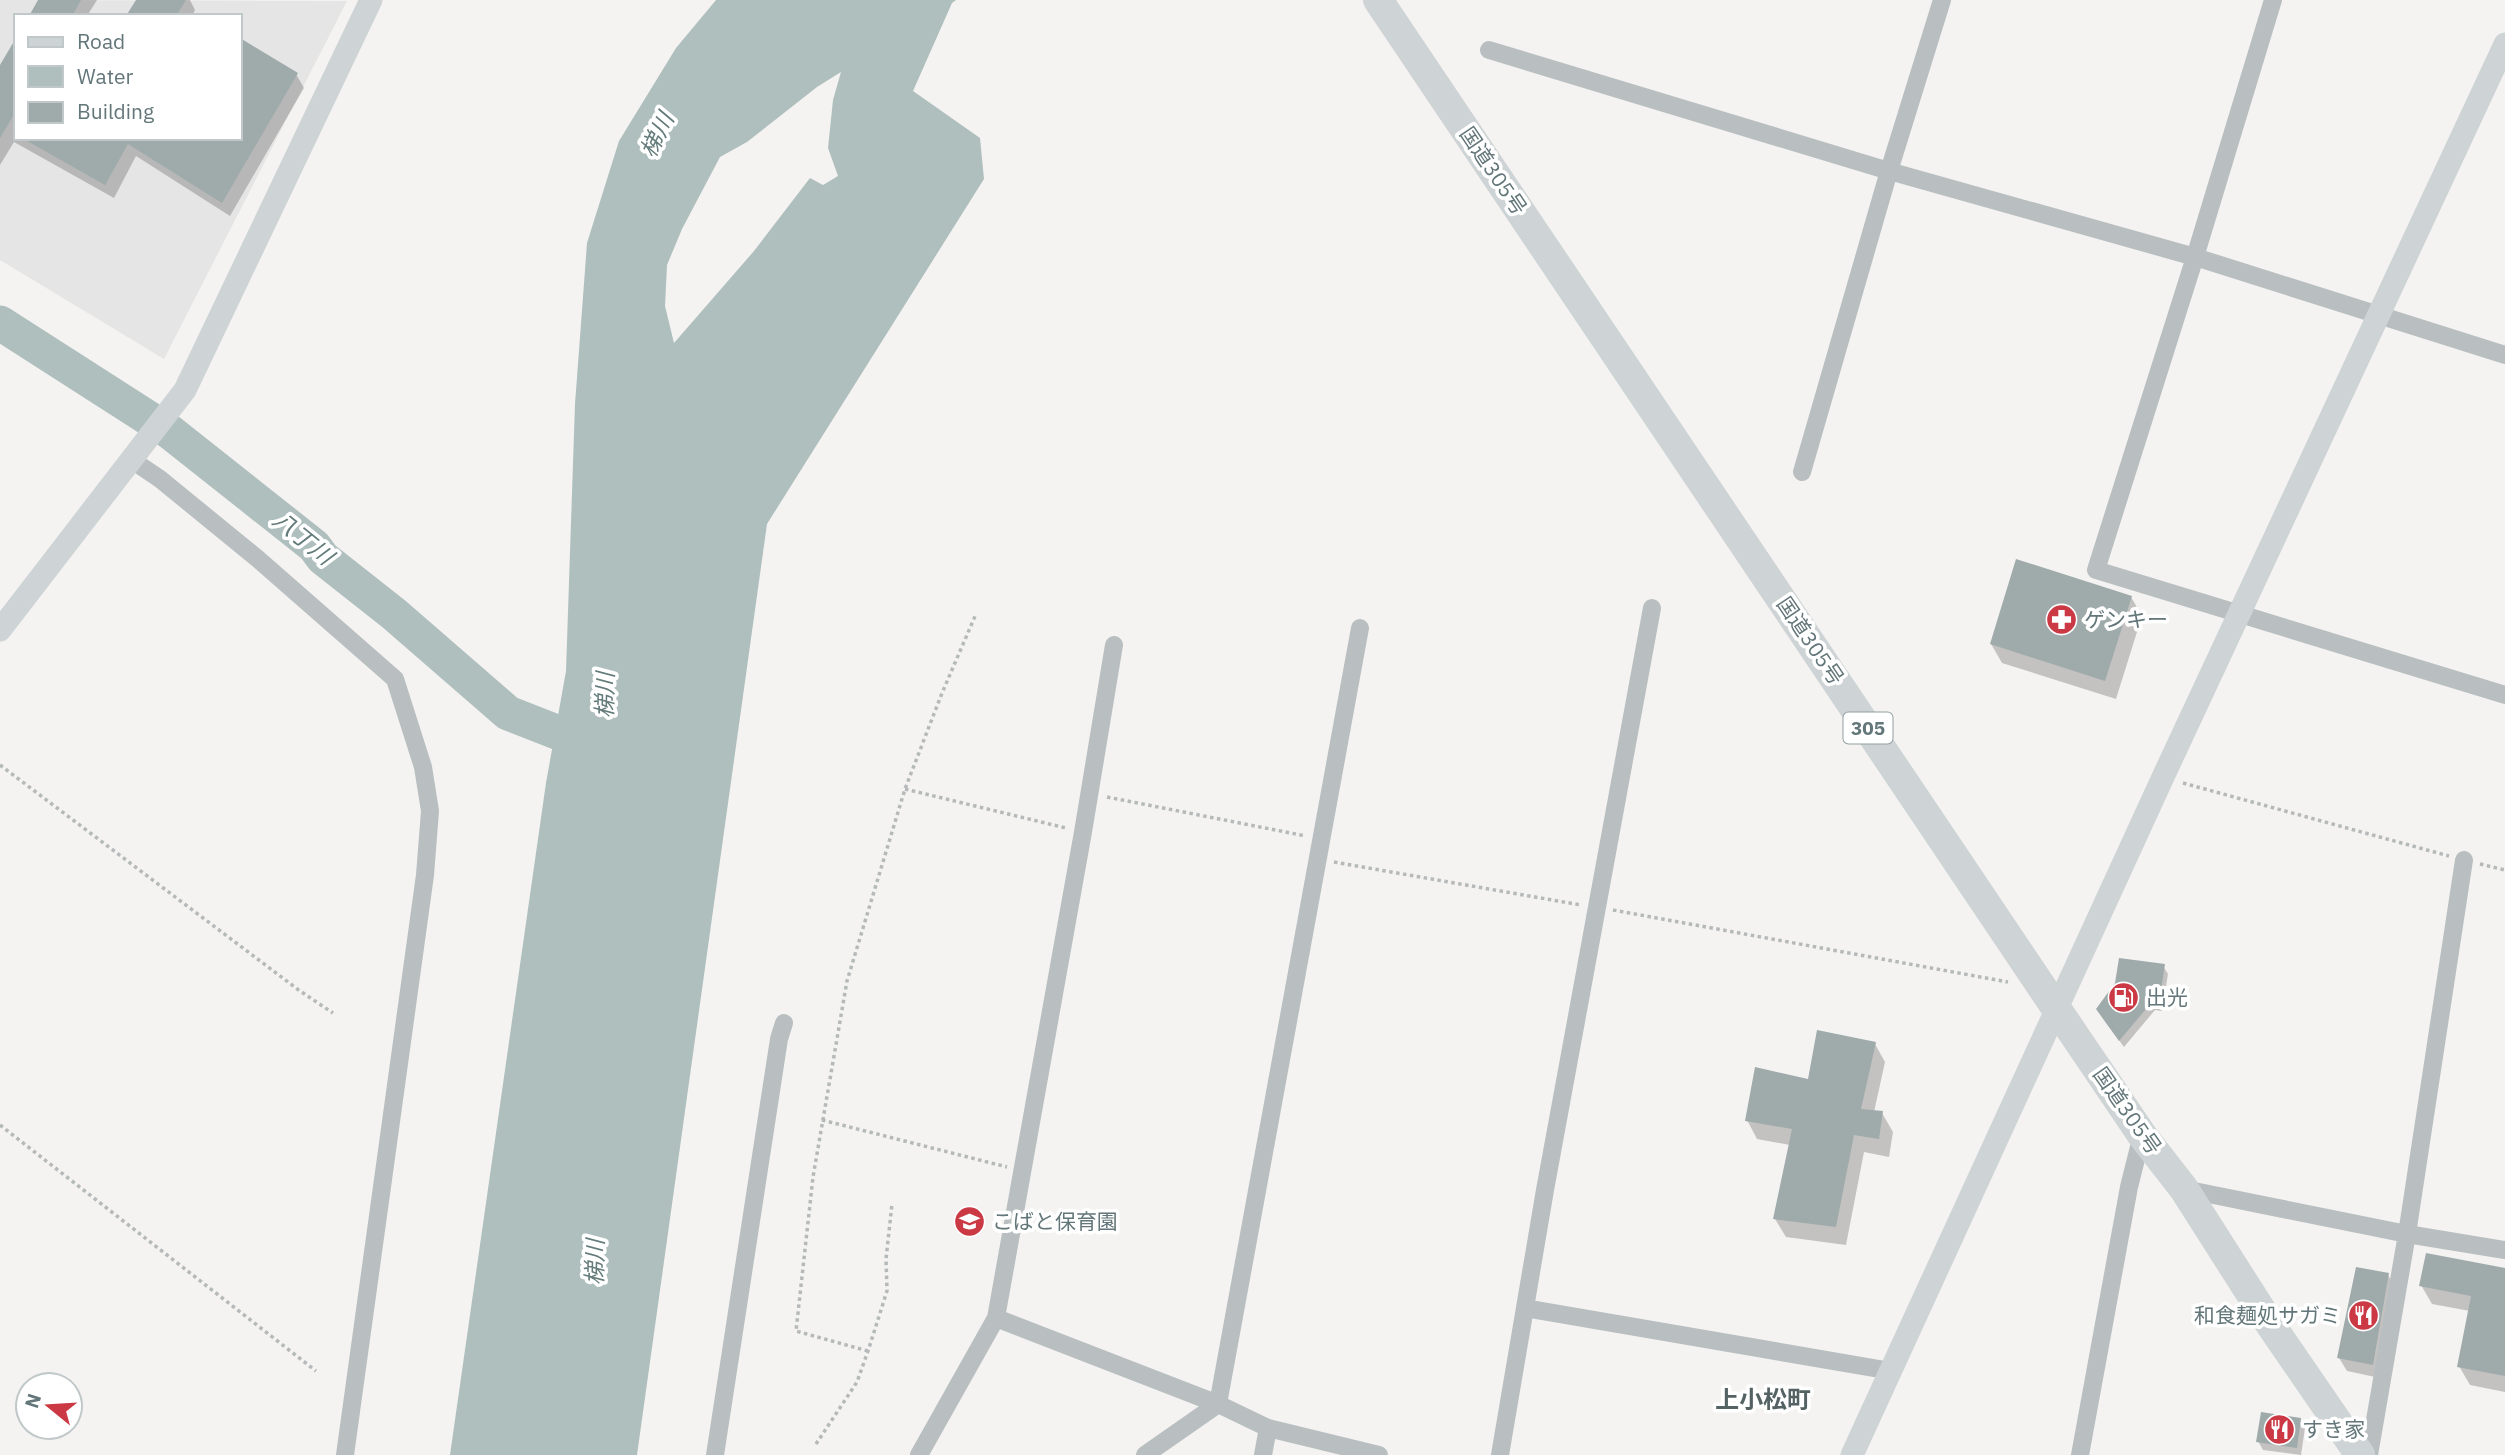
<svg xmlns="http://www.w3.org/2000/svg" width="2505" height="1455" font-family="'IBM Plex Sans','Noto Sans JP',sans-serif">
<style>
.built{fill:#e4e5e4;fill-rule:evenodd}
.water{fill:#afbfbe;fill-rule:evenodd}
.shadow{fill:#0003}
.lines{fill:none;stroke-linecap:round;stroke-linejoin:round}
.river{stroke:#afbfbe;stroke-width:35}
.building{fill:#9faaab}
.path{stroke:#b5b9ba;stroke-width:3.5;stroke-dasharray:3.5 3.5;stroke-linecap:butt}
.street{stroke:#b9bfc0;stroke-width:18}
.secondary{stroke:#ced4d5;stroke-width:23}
.highway{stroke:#ced4d5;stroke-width:30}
.labels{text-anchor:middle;stroke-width:7;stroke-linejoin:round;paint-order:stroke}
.shield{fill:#fff;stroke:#929fa1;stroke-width:2}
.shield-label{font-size:19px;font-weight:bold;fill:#637679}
.street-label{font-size:21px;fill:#637679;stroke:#fff}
.poi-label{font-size:21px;fill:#637679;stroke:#fff;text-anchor:start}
.water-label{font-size:23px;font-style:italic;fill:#637b7a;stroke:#fff}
.quarter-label{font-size:24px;font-weight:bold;fill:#546264;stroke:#fff}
</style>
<rect width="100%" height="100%" fill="#f4f3f1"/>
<path class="built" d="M 0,0 L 347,1 L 164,359 L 0,260 ZM 16,16 L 240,16 L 240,138 L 16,138 Z"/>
<path class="water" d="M 716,0 L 956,0 L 952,3 L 913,91 L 980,138 L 984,179 L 767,524 L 637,1455 L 450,1455 L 546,783 L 566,671 L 575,404 L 587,243 L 619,141 L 676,48 ZM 841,72 L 833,100 L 828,148 L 838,176 L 823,185 L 810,178 L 754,251 L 674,343 L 665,306 L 667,265 L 682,229 L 720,157 L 747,142 L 817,87 Z"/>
<path class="shadow" d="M 40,0 L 97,0 L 87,16 L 31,16 Z
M 138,0 L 190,0 L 195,10 L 192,16 L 128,16 Z
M 240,40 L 296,74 L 304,88 L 230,216 L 136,156 L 114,198 L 14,142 L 0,165 L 0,68 L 16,41 L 16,138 L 240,138 Z
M 2131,597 L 2142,616 L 2116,699 L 2002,663 L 1991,644 Z
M 2163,966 L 2168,974 L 2162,1011 L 2155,1010 L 2124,1047 L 2102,1017 L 2117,983 Z
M 1875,1044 L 1885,1062 L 1874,1112 L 1882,1113 L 1893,1132 L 1889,1157 L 1864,1152 L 1846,1245 L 1786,1237 L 1775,1219 L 1790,1145 L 1757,1139 L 1747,1120 Z
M 2505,1270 L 2505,1392 L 2470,1385 L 2459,1366 L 2470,1311 L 2432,1304 L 2421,1285 Z
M 2388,1275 L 2396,1289 L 2380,1378 L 2347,1371 L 2339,1358 Z
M 2300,1419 L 2305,1428 L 2301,1455 L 2263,1450 L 2258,1441 Z"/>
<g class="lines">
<path class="river" d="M 0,323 L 170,432 L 314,546 L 323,558 L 394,614 L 508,713 L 600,749"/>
</g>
<path class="building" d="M 38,0 L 81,0 L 72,16 L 29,16 Z
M 136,0 L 186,0 L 176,16 L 126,16 Z
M 16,38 L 16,111 L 0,138 L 0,65 Z
M 240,38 L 298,73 L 222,203 L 128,144 L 105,185 L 22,138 L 240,138 Z
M 2016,559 L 2132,596 L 2105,681 L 1990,644 Z
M 2119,958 L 2165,964 L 2159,1004 L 2151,1003 L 2119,1041 L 2096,1009 L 2115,983 Z
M 1817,1030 L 1876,1042 L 1861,1109 L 1883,1111 L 1879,1139 L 1854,1135 L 1836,1227 L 1773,1219 L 1792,1129 L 1745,1121 L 1755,1067 L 1808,1079 Z
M 2426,1253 L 2505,1268 L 2505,1376 L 2457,1367 L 2471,1296 L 2419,1286 Z
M 2356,1267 L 2389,1273 L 2373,1365 L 2337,1358 Z
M 2261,1412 L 2301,1418 L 2297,1448 L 2256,1442 Z"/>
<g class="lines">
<path class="path" d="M 0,765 L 300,991 L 333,1013
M 2183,783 L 2449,856
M 905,789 L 1066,828
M 1107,797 L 1306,836
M 1334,862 L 1581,905
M 2480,864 L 2505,870
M 1613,910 L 2008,982
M 822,1120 L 1007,1167
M 0,1125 L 316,1371
M 868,1351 L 796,1331 L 813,1177 L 847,981 L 905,789 L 942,693 L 976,614
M 816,1444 L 857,1382 L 868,1351 L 887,1291 L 886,1259 L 892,1204"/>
<path class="street" d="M 2273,0 L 2195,257 L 2096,570 L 2505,695
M 1489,50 L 1889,171 L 2195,257 L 2505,355
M 132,460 L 160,479 L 258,559 L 395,679 L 423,767 L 430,811 L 425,875 L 345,1455
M 1802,472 L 1889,171 L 1942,0
M 2184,1189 L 2407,1234 L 2505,1250
M 1525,1308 L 1891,1371
M 996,1318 L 1218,1404 L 1268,1428 L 1379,1455
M 715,1455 L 779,1039 L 784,1023
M 919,1455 L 996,1318 L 1083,832 L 1114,645
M 1145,1455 L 1218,1404 L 1360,628
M 1263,1455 L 1268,1428
M 1500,1455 L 1545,1190 L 1652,608
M 2080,1455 L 2129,1187 L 2142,1135
M 2369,1455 L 2407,1234 L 2464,860"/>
<path class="secondary" d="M 0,630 L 185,390 L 371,0
M 1852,1455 L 2163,777 L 2505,44"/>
<path class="highway" d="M 1378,0 L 2058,1011 L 2142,1135 L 2184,1189 L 2270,1324 L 2360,1455"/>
</g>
<defs>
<symbol id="pharmacy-disc" viewBox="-11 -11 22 22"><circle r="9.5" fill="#cb3944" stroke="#fff"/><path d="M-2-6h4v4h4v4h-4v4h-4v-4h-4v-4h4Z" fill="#fff"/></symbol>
<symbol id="fuel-disc" viewBox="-11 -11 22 22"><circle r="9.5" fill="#cb3944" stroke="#fff"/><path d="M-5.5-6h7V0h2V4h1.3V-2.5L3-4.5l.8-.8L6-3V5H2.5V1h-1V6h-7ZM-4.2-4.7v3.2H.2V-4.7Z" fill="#fff"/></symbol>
<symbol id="school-disc" viewBox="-11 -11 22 22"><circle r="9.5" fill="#cb3944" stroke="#fff"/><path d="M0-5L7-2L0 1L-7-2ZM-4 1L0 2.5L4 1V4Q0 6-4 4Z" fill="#fff"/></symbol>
<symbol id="restaurant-disc" viewBox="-11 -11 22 22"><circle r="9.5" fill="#cb3944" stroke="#fff"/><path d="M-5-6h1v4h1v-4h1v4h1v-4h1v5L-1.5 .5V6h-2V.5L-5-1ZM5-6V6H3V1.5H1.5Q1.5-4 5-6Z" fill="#fff"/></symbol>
</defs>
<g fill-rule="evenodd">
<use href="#pharmacy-disc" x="2044" y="602" width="35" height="35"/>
<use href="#fuel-disc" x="2106" y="980" width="35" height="35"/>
<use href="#school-disc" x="952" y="1204" width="35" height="35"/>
<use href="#restaurant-disc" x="2346" y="1298" width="35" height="35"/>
<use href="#restaurant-disc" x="2262" y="1412" width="35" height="35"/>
</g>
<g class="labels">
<rect class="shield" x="1843.5" y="712.5" width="49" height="31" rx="5"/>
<g class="shield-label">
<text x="1868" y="735">305</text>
</g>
<g class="street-label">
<text transform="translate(1493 171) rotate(56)" y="7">国道305号</text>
<text transform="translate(1810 641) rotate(56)" y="7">国道305号</text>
<text transform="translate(2127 1111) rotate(55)" y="7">国道305号</text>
</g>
<g class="poi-label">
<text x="2084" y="627">ゲンキー</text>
<text x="2146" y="1005">出光</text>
<text x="992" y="1229">こばと保育園</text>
<text x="2341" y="1323" text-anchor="end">和食麺処サガミ</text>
<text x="2302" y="1437">すき家</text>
</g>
<g class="water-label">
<text transform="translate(657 135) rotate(-64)" y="8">梯川</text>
<text transform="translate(303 538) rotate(39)" y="8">八丁川</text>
<text transform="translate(605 695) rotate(-89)" y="8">梯川</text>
<text transform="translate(595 1262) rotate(-89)" y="8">梯川</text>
</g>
<g class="quarter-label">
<text x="1763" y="1408">上小松町</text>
</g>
</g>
<rect x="14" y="14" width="228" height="126" fill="#ffffff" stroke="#c1c8c9" stroke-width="2"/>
<rect x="28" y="37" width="35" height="10" fill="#ced4d5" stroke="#c1c8c9" stroke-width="2"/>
<text x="77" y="49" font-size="21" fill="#637679">Road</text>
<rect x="28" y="66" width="35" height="21" fill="#afbfbe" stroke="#c1c8c9" stroke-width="2"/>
<text x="77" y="84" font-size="21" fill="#637679">Water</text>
<rect x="28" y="102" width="35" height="21" fill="#9faaab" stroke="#c1c8c9" stroke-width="2"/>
<text x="77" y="119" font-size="21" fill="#637679">Building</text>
<g transform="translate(49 1406) rotate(288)"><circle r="33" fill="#ffffff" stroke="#c1c8c9" stroke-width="2"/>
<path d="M0-5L12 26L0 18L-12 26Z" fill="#cb3944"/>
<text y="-10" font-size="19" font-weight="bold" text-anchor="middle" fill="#637679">N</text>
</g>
</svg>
